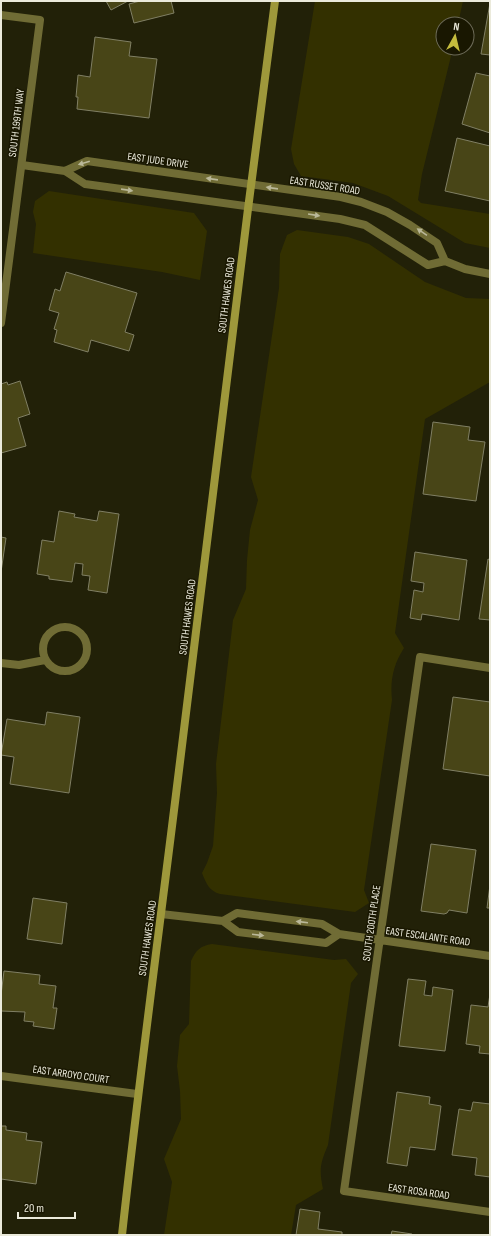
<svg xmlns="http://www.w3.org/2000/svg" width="491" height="1236" font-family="'Sofia Sans Condensed',sans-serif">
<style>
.green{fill:#333000}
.building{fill:#484517;stroke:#807f64}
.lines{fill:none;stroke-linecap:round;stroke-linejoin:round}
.street{stroke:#706c35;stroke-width:8}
.secondary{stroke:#9e983b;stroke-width:8}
.oneway{fill:#bab899}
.labels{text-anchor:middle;stroke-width:3;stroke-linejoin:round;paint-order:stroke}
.street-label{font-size:11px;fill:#ebeadb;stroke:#191701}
</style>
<rect width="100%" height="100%" fill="#222108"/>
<path class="green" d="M 315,1 L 463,1 L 458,24 L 443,24 L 443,48 L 453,48 L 422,174 L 418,200 L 421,203 L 490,214 L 490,248 L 465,243 L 388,196 L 353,183 L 301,176 L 294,164 L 291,149 Z
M 49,191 L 194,213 L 207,231 L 200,280 L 162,272 L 33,253 L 36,224 L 33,212 L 35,201 Z
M 297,230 L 348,237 L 369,244 L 425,282 L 466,298 L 490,299 L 490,382 L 425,419 L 395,633 L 404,648 C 393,665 390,681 392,700 L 364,890 L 369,903 L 355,912 L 220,894 C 209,891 206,883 202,873 L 207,863 L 213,846 L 217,793 L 216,764 L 233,620 L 246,589 L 247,560 L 250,530 L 258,500 L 251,477 L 279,288 L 280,254 L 287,235 Z
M 212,944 L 334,960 L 346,959 L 358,974 L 351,983 L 328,1145 C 320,1164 319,1169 323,1189 L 296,1205 L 291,1235 L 164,1235 L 172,1182 L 164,1159 L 181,1119 L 180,1091 L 177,1066 L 180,1035 L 189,1024 L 191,961 C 196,950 200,946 212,944 Z"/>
<path class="building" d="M 106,1 L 128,1 L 111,10 Z
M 140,1 L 171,1 L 174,13 L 134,23 L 129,4 Z
M 490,3 L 490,55 L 481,54 Z
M 95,37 L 131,42 L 129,56 L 157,59 L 149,118 L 77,109 L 78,97 L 76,97 L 78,75 L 90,77 Z
M 476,73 L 490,76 L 490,133 L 462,124 Z
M 457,138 L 490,146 L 490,201 L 445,191 Z
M 66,272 L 137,293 L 125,332 L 134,335 L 129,351 L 91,340 L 88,352 L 54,342 L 57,330 L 54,329 L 59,313 L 49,310 L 55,289 L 60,291 Z
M 20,381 L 30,414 L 18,418 L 26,446 L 1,453 L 1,384 L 7,382 L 8,385 Z
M 433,422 L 470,427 L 468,440 L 485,442 L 476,501 L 423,494 Z
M 59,511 L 75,514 L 74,517 L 97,521 L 99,511 L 119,514 L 107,593 L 88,590 L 90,576 L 82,575 L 83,564 L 75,563 L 72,582 L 49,579 L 49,576 L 37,574 L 42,540 L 54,542 Z
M 1,537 L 6,538 L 1,572 Z
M 415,552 L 467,560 L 459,620 L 422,614 L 421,620 L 410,618 L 414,590 L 423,592 L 424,583 L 411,581 Z
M 488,559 L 490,560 L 490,620 L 479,619 Z
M 453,697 L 490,702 L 490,776 L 443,769 Z
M 47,712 L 80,717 L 69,793 L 10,784 L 14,757 L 1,755 L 7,719 L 45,725 Z
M 431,844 L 476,850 L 467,913 L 449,910 L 447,913 L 444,914 L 421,911 Z
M 490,885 L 490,908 L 487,908 Z
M 33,898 L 67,903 L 62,944 L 27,939 Z
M 4,971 L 40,975 L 39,984 L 56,986 L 53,1008 L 57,1008 L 54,1029 L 33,1026 L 34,1022 L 24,1021 L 25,1012 L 1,1011 L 1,995 Z
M 408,979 L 426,981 L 424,995 L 432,996 L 433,987 L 453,990 L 445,1051 L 399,1046 Z
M 490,994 L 490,1054 L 479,1053 L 480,1046 L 466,1044 L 471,1005 L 488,1007 Z
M 397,1092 L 430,1097 L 429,1104 L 441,1106 L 435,1150 L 410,1147 L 407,1166 L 387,1163 Z
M 473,1102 L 490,1104 L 490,1177 L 475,1175 L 477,1158 L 452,1155 L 459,1109 L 471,1111 Z
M 1,1126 L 6,1126 L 6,1130 L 27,1133 L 26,1140 L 42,1142 L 36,1184 L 1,1179 Z
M 300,1209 L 320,1212 L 318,1229 L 342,1232 L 342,1235 L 296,1235 Z
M 392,1231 L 412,1234 L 412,1235 L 391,1235 Z"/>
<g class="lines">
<path class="street" d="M 1,15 L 40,20 L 1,323
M 22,165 L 65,171 L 85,184 L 340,219 L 365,225 L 428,265 L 445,261 L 465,269 L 490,274
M 65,171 L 87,161 L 341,197 L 361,202 L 387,212 L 410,225 L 437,243 L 445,261
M43 649a22 22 0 1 1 44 0a22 22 0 1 1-44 0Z
M 1,663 L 19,665 L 45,660
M 490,668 L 420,657 L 344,1191 L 490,1212
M 161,914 L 223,921 L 238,932 L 326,943 L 339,934
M 223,921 L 237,913 L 322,924 L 339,934 L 490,956
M 1,1076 L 137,1094"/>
<path class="secondary" d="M 122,1235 C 139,1080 160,925 179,770 C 210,513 241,257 275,1"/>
</g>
<defs><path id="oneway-solid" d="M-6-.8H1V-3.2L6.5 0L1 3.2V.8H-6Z"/></defs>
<g class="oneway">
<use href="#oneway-solid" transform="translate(84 163) rotate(164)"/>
<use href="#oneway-solid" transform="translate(212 179) rotate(-172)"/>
<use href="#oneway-solid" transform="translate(272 188) rotate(-172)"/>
<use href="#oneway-solid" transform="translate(127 190) rotate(8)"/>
<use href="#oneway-solid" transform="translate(314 215) rotate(9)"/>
<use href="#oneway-solid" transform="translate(422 232) rotate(-146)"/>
<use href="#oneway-solid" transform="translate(302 922) rotate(-173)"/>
<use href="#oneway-solid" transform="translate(258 935) rotate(7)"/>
</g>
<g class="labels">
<g class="street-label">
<text transform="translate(16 123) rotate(-83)" y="4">SOUTH 199TH WAY</text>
<text transform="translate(158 160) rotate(8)" y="4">EAST JUDE DRIVE</text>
<text transform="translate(325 185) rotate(9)" y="4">EAST RUSSET ROAD</text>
<text transform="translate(226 295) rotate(-83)" y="4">SOUTH HAWES ROAD</text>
<text transform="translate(187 617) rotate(-83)" y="4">SOUTH HAWES ROAD</text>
<text transform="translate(371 923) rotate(-82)" y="4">SOUTH 200TH PLACE</text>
<text transform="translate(428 936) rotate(8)" y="4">EAST ESCALANTE ROAD</text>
<text transform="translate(147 938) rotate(-82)" y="4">SOUTH HAWES ROAD</text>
<text transform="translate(71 1074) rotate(8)" y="4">EAST ARROYO COURT</text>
<text transform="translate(419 1191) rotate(8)" y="4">EAST ROSA ROAD</text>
</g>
</g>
<rect width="491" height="1236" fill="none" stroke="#ebeadb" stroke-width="4"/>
<g transform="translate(455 36) rotate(8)"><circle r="19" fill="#191701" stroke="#6d6b58"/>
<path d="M0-3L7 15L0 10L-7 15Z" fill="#c5bc3d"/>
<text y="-6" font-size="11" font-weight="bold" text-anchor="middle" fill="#ebeadb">N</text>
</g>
<path d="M18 1212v6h57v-6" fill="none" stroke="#ebeadb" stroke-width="2"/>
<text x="24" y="1212" font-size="12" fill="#ebeadb" stroke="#191701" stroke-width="3" paint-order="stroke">20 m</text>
</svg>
